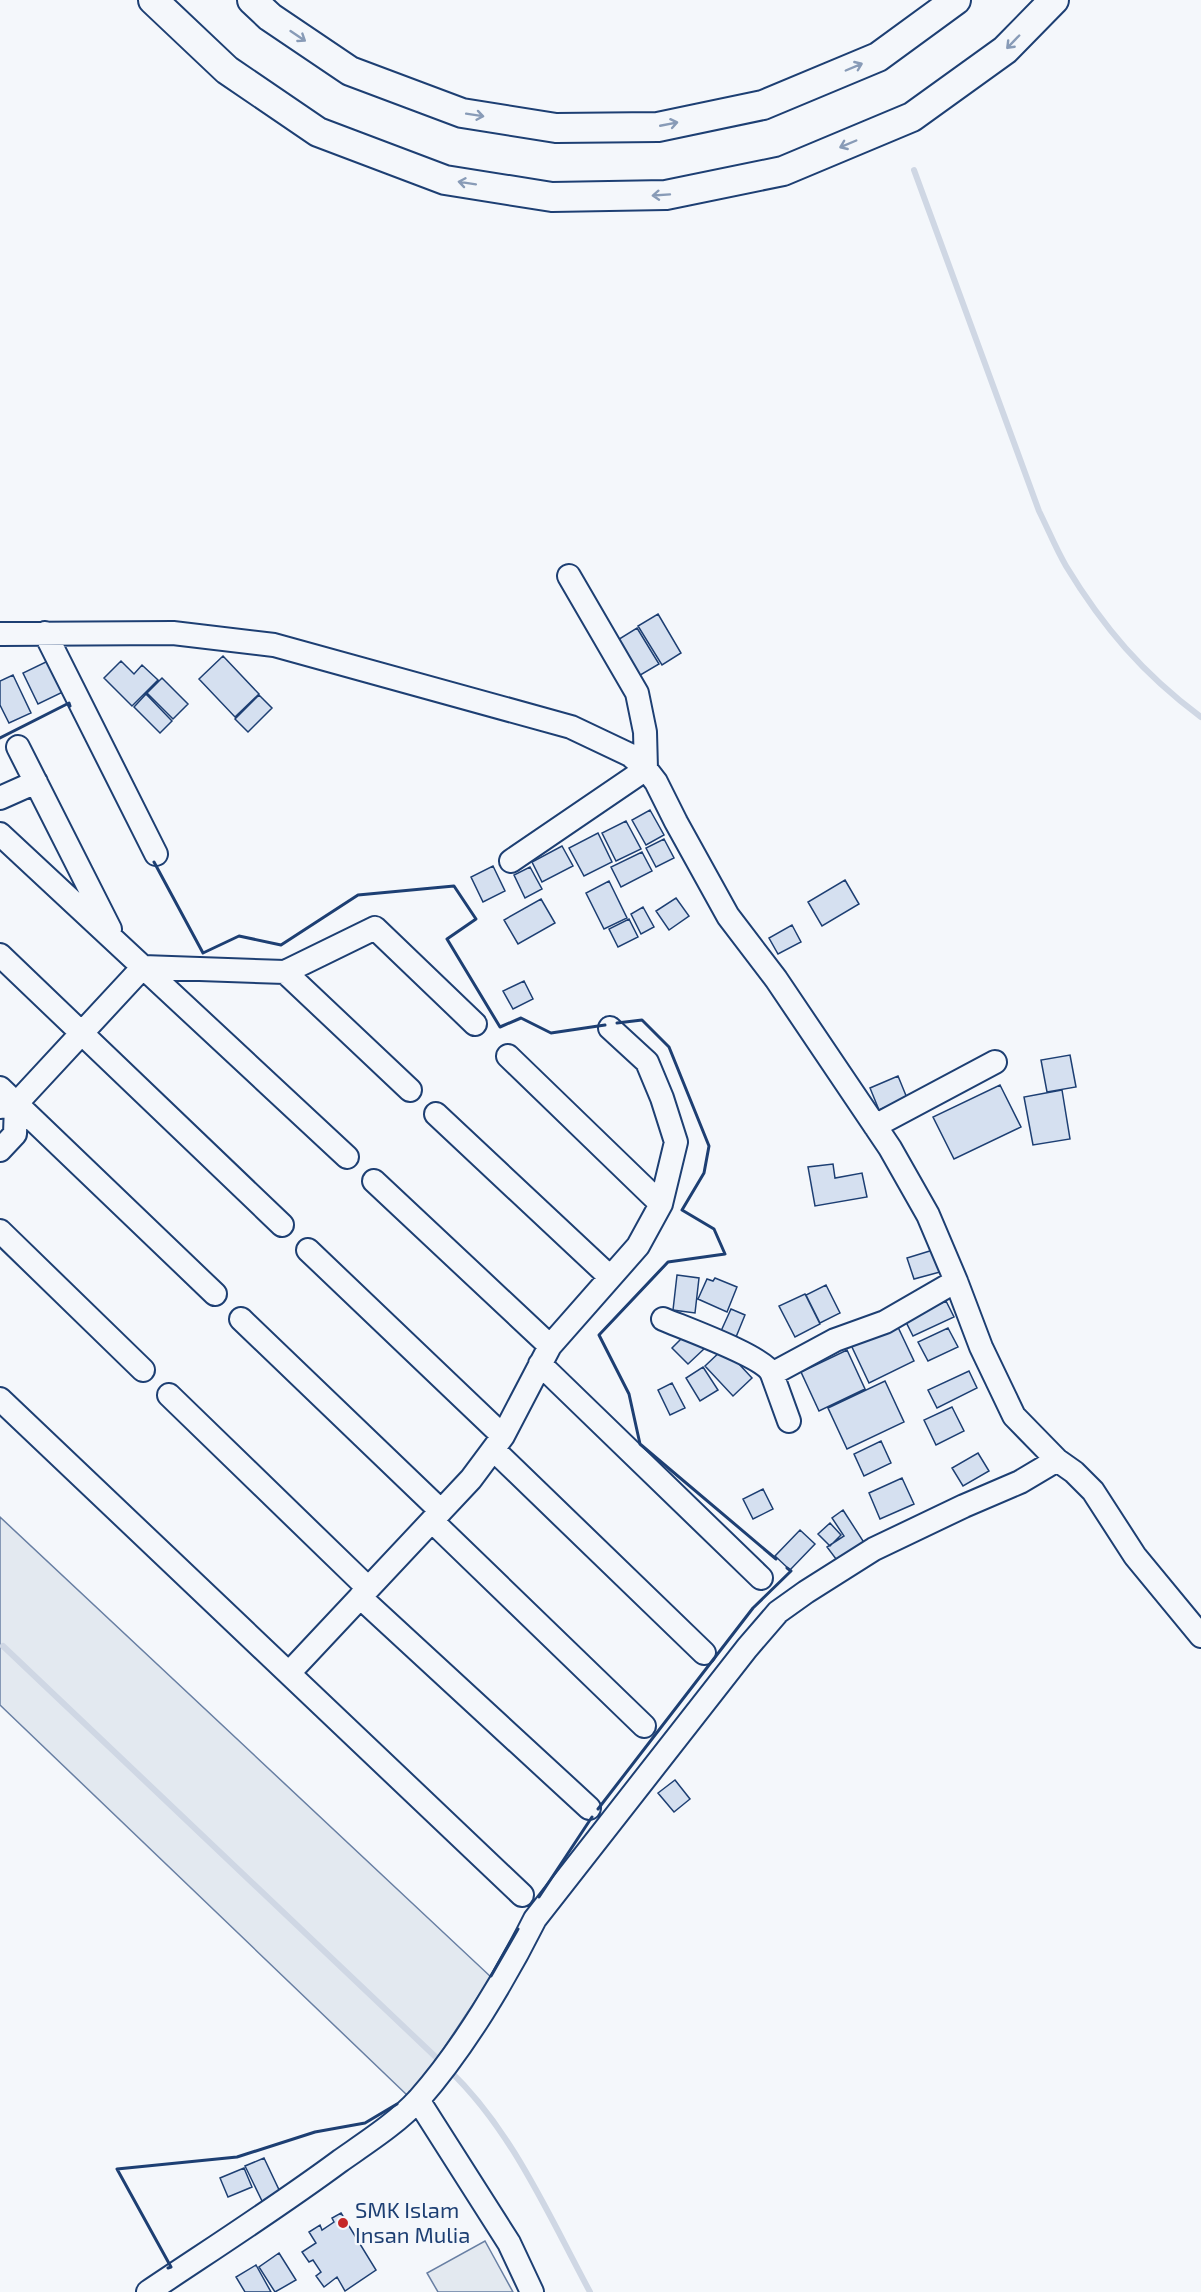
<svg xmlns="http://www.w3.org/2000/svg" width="1201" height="2292" font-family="'Exo 2',sans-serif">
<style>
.green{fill:#e3e9f0;stroke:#687fa3;stroke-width:1.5}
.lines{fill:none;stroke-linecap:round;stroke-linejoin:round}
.stream{stroke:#cfd7e4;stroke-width:6}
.building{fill:#d5e0f0;stroke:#1d3f73;stroke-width:1.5}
.minor-casing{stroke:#1d3f73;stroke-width:26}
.major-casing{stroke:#1d3f73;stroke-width:32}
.minor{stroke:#f4f7fb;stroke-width:22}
.major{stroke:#f4f7fb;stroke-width:28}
.wall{stroke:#1d3f73;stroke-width:3}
.oneway{stroke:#889bb7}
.poi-dot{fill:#c62828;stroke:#f4f7fb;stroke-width:2}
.labels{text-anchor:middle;stroke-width:4.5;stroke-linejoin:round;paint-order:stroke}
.poi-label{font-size:22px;fill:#1d3f73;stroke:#f4f7fb;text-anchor:start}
</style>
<rect width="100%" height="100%" fill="#f4f7fb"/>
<path class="green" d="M 0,1517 L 491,1977 L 422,2081 L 408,2096 L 0,1705 Z
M 485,2241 L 513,2292 L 438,2292 L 427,2273 Z"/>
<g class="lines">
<path class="stream" d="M 914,170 L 1039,511 C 1048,529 1056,549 1066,566 C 1103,627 1143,674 1201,717
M 3,1646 L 442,2063
M 449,2070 C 512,2130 549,2216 590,2292"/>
</g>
<path class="building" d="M 658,614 L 681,653 L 662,665 L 638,626 Z
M 637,628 L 659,664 L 637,677 L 616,641 Z
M 223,656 L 259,694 L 235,717 L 199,679 Z
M 50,660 L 65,691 L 38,704 L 23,673 Z
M 121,661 L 134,674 L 142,665 L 158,680 L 132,706 L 104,678 Z
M 13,675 L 31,713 L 9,723 L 0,705 L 0,681 Z
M 162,678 L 188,704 L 173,719 L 147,693 Z
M 146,694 L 172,721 L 160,733 L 134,707 Z
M 259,695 L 272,708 L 248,732 L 235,719 Z
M 650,810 L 664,835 L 646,845 L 632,820 Z
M 626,821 L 641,849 L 616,861 L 602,833 Z
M 598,833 L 612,862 L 584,876 L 569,848 Z
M 664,839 L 674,858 L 656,867 L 646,848 Z
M 562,846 L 573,866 L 542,882 L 532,862 Z
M 642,852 L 652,871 L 621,887 L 611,867 Z
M 493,866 L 505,891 L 483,902 L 471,877 Z
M 530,867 L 542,889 L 525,898 L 514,875 Z
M 845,880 L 859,904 L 822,926 L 808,902 Z
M 609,881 L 627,918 L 604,929 L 586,893 Z
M 676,898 L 689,916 L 669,930 L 656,911 Z
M 541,899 L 555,923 L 518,944 L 504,920 Z
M 643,907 L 654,927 L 641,934 L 631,914 Z
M 629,919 L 638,937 L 618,947 L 609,929 Z
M 792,925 L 801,942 L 778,954 L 769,938 Z
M 524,981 L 533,999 L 513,1009 L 503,991 Z
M 1070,1055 L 1076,1087 L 1047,1092 L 1041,1060 Z
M 898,1076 L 907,1098 L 879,1110 L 870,1088 Z
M 1000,1085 L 1021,1127 L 954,1159 L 933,1117 Z
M 1062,1090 L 1070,1139 L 1033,1145 L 1024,1097 Z
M 833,1164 L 835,1178 L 862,1173 L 867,1197 L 815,1206 L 808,1167 Z
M 933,1250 L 940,1272 L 914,1279 L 907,1258 Z
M 677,1275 L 699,1278 L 695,1313 L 673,1310 Z
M 715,1278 L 737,1287 L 727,1312 L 698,1299 L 707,1279 L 713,1281 Z
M 826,1285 L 840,1313 L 820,1323 L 806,1295 Z
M 805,1294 L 820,1324 L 795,1337 L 779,1306 Z
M 946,1301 L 954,1317 L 913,1336 L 905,1320 Z
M 731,1309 L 745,1315 L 736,1337 L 721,1331 Z
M 896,1323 L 914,1361 L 869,1383 L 851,1345 Z
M 948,1328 L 958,1347 L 928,1361 L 918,1342 Z
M 689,1331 L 705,1348 L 688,1364 L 672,1348 Z
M 724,1348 L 752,1378 L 733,1396 L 705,1366 Z
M 847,1350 L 865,1389 L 819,1411 L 801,1372 Z
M 703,1367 L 718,1390 L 700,1401 L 686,1378 Z
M 969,1371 L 977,1388 L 937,1408 L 928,1390 Z
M 885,1381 L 904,1422 L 847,1449 L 828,1408 Z
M 672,1383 L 685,1408 L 670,1415 L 658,1390 Z
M 952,1407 L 964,1431 L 936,1445 L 924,1420 Z
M 881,1441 L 891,1463 L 864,1476 L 854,1454 Z
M 978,1453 L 989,1471 L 963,1486 L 952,1468 Z
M 902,1478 L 914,1504 L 880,1519 L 869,1493 Z
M 763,1489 L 773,1509 L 753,1519 L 743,1499 Z
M 843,1510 L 865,1544 L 839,1563 L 827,1547 L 844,1536 L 832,1518 Z
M 830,1523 L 841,1535 L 830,1546 L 818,1534 Z
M 800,1530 L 815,1544 L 790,1570 L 775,1556 Z
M 675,1780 L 690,1799 L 674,1812 L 658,1793 Z
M 264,2158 L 281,2194 L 263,2203 L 245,2166 Z
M 244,2168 L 252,2187 L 228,2197 L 220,2178 Z
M 341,2213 L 376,2270 L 345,2291 L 337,2277 L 324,2287 L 316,2276 L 321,2272 L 313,2260 L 309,2262 L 302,2252 L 316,2243 L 309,2232 L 320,2225 L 322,2230 L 334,2222 L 332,2218 Z
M 279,2253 L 296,2280 L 275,2292 L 259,2267 Z
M 256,2265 L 271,2292 L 245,2292 L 236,2277 Z"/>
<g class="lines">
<defs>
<path id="minor" d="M 45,633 L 156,854
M 0,634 L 173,633 L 274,645 L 571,727 L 630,755 L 646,769 L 656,782 L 676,822 L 728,916 L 776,979 L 890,1148 L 928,1215 L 956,1281 L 981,1347 L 1014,1416 L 1057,1460 L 1074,1472 L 1093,1491 L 1135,1556 L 1201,1636
M 18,747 L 110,929
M 0,798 L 36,782
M 0,834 L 347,1157
M 511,861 L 646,769 L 645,732 L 637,693 L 569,576
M 0,955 L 282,1225
M 285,972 L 410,1090
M 508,1056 L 661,1204
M 0,1088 L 215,1294
M 0,1107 L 16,1104 L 143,967 L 285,972 L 375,928 L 475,1024
M 436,1114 L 610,1277
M 875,1126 L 995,1062
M 0,1150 L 15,1134 L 16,1104
M 374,1181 L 550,1346
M 0,1231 L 143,1370
M 308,1250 L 503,1436
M 241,1319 L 441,1511
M 663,1319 C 684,1328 765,1357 772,1374
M 540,1364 L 761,1578
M 169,1395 L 368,1588
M 0,1399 L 522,1895
M 789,1421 L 772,1374 L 835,1340 L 885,1322 L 956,1281
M 494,1450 L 704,1653
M 432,1521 L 644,1726
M 360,1597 L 589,1808
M 289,1673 L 471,1479 L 503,1436 L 550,1346 L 638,1246 L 661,1204 L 676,1142 L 662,1098 L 647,1062 L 610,1028
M 418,2100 L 509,2243 L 532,2292
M 148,2292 C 212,2249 278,2207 340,2161 C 367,2142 397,2123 419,2099 C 463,2049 505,1979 535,1919 L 747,1648 L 778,1612 L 806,1592 L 874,1549 L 964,1506 L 1020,1482 L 1057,1460"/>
<path id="major" d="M 153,0 L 227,70 L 318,132 L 445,180 L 552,197 L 666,195 L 783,171 L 912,117 L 1005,50 L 1054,0
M 252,0 L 270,17 L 350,71 L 462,113 L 556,128 L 658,127 L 763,105 L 878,57 L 956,0"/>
</defs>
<use href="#minor" class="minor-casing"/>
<use href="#major" class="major-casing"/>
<use href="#minor" class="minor"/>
<use href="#major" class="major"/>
<path class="wall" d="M 0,738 L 69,703 L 70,706
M 154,862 L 203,953 L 239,936 L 281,945 L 358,895 L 454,886 L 476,919 L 447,939 L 500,1027 L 521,1018 L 551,1033 L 605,1025
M 617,1023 L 642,1020 L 669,1047 L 709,1146 L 704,1173 L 682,1210 L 714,1229 L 725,1254 L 668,1262 L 599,1335 L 629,1394 L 640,1444 L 776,1559
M 598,1809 L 753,1608 L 791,1571 L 787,1568
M 539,1897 L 592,1817
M 491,1976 L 518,1929
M 168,2268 L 171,2267 L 117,2169 L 237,2157 L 315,2132 L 365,2123 L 397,2104"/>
</g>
<defs><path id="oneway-shaft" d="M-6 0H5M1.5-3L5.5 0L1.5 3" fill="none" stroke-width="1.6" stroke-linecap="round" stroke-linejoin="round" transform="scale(1.5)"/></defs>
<g class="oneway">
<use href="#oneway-shaft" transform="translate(298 36) rotate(34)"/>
<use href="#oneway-shaft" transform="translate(1013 42) rotate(134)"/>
<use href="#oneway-shaft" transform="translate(854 67) rotate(-23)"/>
<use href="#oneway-shaft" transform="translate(475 115) rotate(9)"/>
<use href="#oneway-shaft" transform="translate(669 124) rotate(-11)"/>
<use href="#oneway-shaft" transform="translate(848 144) rotate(157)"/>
<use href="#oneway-shaft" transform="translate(467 183) rotate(-171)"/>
<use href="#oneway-shaft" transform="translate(661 195) rotate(176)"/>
</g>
<circle class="poi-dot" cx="343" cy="2223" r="6"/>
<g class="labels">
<g class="poi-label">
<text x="355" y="2218">SMK Islam<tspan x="355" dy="25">Insan Mulia</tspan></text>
</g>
</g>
</svg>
